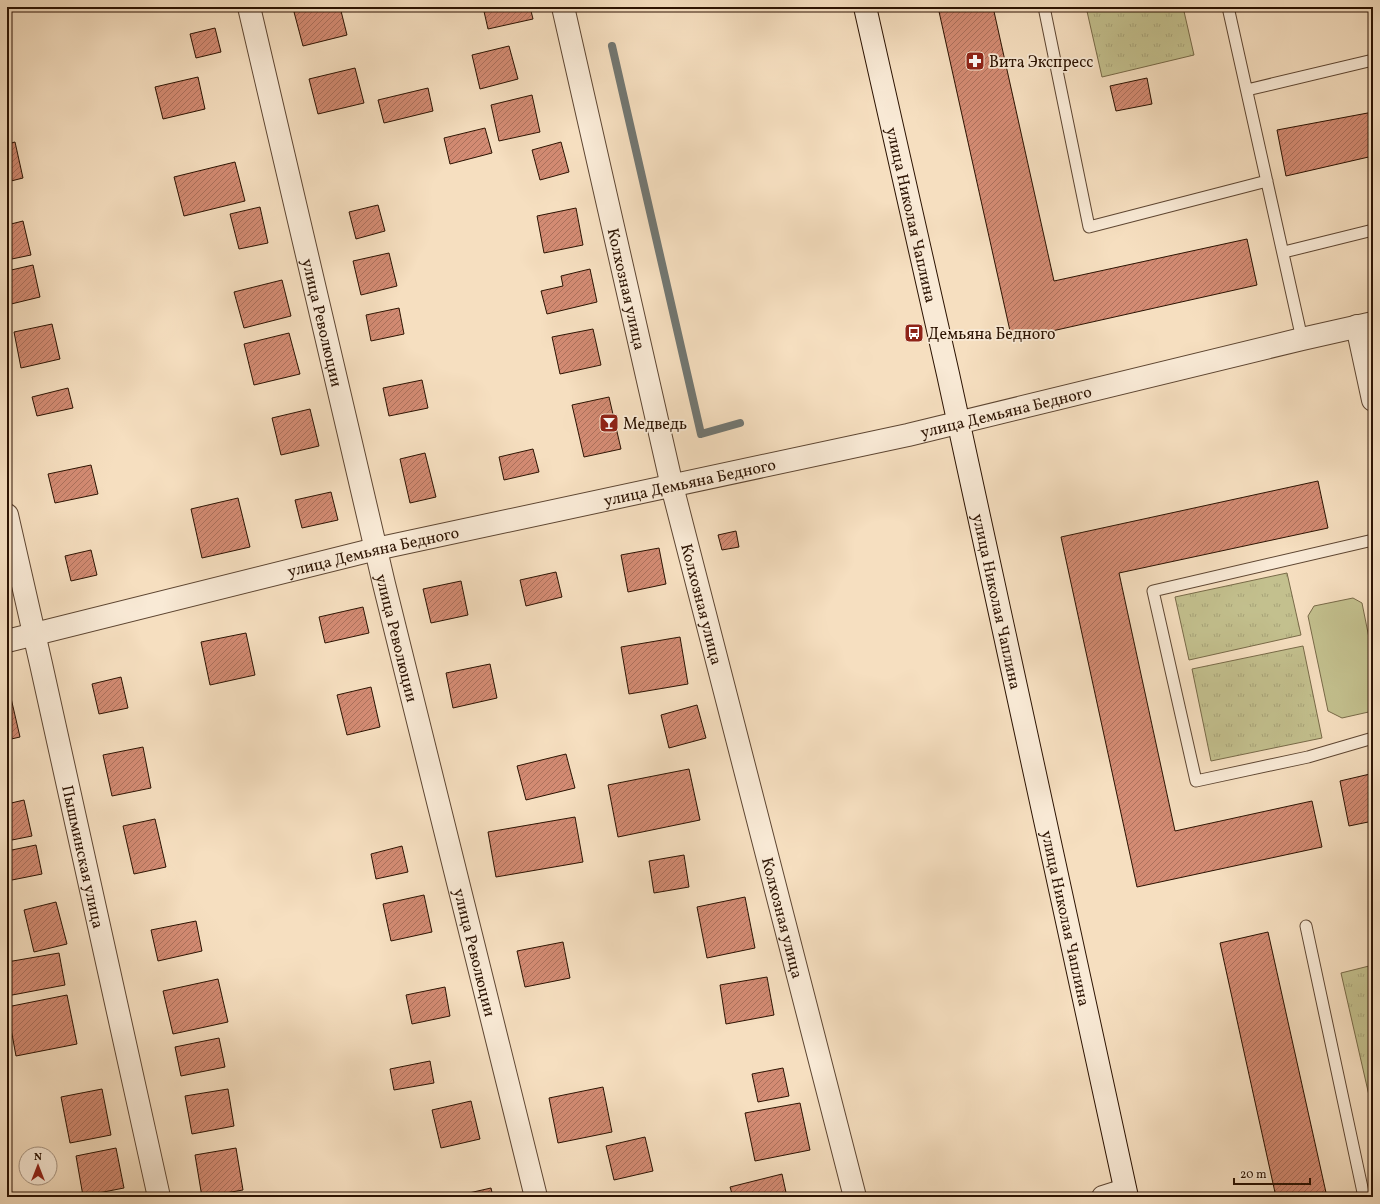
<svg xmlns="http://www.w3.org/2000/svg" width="1380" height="1204" font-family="Vollkorn,serif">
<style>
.park{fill:url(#park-tufts);stroke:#786a48}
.garden{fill:#c3c08e;stroke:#786a48}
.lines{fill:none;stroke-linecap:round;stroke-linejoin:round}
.stream{stroke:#727772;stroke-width:8}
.building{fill:url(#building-hatch);stroke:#2c1302}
.lane-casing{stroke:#5e4632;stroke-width:13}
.street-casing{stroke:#5e4632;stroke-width:24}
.secondary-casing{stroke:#2c1302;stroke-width:24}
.lane{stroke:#f9ead6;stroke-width:11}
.street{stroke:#f9ead6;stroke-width:22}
.secondary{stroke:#f9ead6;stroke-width:22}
.labels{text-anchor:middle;stroke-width:3.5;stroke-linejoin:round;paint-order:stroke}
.poi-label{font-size:16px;fill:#2c1302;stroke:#f9ead6;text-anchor:start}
.street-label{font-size:16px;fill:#2c1302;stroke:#f9ead6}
</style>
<defs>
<pattern id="park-tufts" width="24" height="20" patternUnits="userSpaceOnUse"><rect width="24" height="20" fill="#c3c08e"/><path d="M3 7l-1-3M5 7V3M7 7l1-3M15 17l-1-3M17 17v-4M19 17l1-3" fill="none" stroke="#a8a479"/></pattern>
<pattern id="building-hatch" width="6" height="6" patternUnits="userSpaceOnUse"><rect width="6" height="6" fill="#d38b73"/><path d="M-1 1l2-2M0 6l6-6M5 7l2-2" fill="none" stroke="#ab705c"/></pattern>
</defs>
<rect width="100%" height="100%" fill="#f6dfc0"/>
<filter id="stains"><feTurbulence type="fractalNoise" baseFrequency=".005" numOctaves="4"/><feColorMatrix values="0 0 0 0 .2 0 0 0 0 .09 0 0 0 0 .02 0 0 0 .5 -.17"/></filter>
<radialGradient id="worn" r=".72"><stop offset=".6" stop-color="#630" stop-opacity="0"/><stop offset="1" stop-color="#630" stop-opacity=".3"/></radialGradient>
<path class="park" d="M 1086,7 L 1183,7 L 1194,55 L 1102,77 Z
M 1287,573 L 1301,635 L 1189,660 L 1175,597 Z
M 1303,646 L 1322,738 L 1211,761 L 1192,669 Z
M 1373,965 L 1373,1113 L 1341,973 Z"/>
<path class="garden" d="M 1353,598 L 1362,603 L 1373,658 L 1373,711 L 1342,718 L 1328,711 L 1308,616 L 1314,606 Z"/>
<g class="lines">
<path class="stream" d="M 612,46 L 701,434 L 740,423"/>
</g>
<path class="building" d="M 177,7 L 194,7 L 178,11 Z
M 312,7 L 340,7 L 347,35 L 303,46 L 294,12 Z
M 483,7 L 530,7 L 533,19 L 488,29 Z
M 938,7 L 993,7 L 1054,281 L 1247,239 L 1257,285 L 1012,340 Z
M 215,28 L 221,52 L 196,58 L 190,34 Z
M 509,46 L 518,79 L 480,89 L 472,55 Z
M 355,68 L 364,103 L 318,114 L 309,79 Z
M 198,77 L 205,109 L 163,119 L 155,87 Z
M 1147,78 L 1152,104 L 1116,111 L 1110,86 Z
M 428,88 L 433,111 L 384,123 L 378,100 Z
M 532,95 L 540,132 L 499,141 L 491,105 Z
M 1373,112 L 1373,156 L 1286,176 L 1277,130 Z
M 485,128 L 492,153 L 450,164 L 444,138 Z
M 15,142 L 23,178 L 7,182 L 7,144 Z
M 561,142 L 569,172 L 540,180 L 532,150 Z
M 235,162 L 245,201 L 184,216 L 174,177 Z
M 378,205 L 385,231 L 356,239 L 349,212 Z
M 260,207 L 268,243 L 239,249 L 230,214 Z
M 576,208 L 583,245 L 544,253 L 537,216 Z
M 23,221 L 31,255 L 7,260 L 7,225 Z
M 389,253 L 397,286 L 361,295 L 353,261 Z
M 33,265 L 40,297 L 7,305 L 7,271 Z
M 590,269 L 597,302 L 547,314 L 541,291 L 563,286 L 561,276 Z
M 282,280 L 291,316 L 244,328 L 234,292 Z
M 399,308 L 404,334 L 371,341 L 366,315 Z
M 52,324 L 60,359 L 21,368 L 14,332 Z
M 593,329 L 601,365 L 560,374 L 552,337 Z
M 289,333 L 300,374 L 254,385 L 244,344 Z
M 422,380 L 428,408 L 389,416 L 383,388 Z
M 68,388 L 73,408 L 37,416 L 32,397 Z
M 609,397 L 621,449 L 584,457 L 572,405 Z
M 310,409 L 319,446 L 281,455 L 272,418 Z
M 533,449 L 539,472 L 504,480 L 499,457 Z
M 425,453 L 436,497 L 410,503 L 400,459 Z
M 91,465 L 98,494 L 55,503 L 48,474 Z
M 1318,481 L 1328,528 L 1119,573 L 1175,831 L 1312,801 L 1322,847 L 1137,887 L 1061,537 Z
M 331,492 L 338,520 L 302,528 L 295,500 Z
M 238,498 L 250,547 L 202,558 L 191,509 Z
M 736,531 L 739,547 L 722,550 L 718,535 Z
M 659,548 L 666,584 L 628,592 L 621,555 Z
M 91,550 L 97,575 L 71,581 L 65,556 Z
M 556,572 L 562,597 L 526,606 L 520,580 Z
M 461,581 L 468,615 L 431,623 L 423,589 Z
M 363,607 L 369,633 L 325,643 L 319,617 Z
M 246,633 L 255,675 L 210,685 L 201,642 Z
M 680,637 L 688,684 L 629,694 L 621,647 Z
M 490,664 L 497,698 L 453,708 L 446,673 Z
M 121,677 L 128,708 L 99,714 L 92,684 Z
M 371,687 L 380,727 L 347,735 L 337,695 Z
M 11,698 L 20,737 L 7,740 L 7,699 Z
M 697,705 L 706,738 L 669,748 L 661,715 Z
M 143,747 L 151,788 L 112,796 L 103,755 Z
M 566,754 L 575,788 L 526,800 L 517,766 Z
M 689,769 L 700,820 L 618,837 L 608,785 Z
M 1370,774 L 1373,789 L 1373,821 L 1349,826 L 1340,781 Z
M 24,800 L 32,836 L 7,841 L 7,804 Z
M 575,817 L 583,862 L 496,877 L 488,832 Z
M 155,819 L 166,867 L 134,874 L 123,826 Z
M 36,845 L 42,874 L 7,881 L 7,851 Z
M 402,846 L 408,872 L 376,879 L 371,854 Z
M 684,855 L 689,887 L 654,893 L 649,861 Z
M 424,895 L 432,932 L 391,941 L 383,904 Z
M 745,897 L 755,948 L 707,958 L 697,907 Z
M 56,902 L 67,944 L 34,952 L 24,910 Z
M 196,921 L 202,951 L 158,961 L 151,930 Z
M 1268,932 L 1327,1197 L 1276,1197 L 1220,943 Z
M 563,942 L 570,978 L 525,987 L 517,951 Z
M 59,953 L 65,985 L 7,996 L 7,962 Z
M 767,977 L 774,1015 L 726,1024 L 720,985 Z
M 218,979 L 228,1022 L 173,1034 L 163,991 Z
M 445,987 L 450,1016 L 412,1024 L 406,995 Z
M 67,995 L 77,1044 L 16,1056 L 7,1007 Z
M 219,1038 L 225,1067 L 181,1076 L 175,1047 Z
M 430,1061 L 434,1083 L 394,1090 L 390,1069 Z
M 783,1068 L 789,1096 L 758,1102 L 752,1074 Z
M 603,1087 L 612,1132 L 558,1143 L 549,1098 Z
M 102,1089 L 111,1135 L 70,1143 L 61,1097 Z
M 228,1089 L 234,1126 L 192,1134 L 185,1096 Z
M 471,1101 L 480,1139 L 441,1148 L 432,1110 Z
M 800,1103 L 810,1150 L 755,1161 L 745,1113 Z
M 645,1137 L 653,1171 L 614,1180 L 606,1146 Z
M 116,1148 L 124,1188 L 83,1196 L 76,1156 Z
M 236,1148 L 243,1190 L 202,1197 L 195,1155 Z
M 782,1174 L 787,1197 L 733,1197 L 730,1187 Z
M 491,1188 L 493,1197 L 451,1197 Z"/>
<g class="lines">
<defs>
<path id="lane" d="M 1044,7 L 1089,227 L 1267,181
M 1228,7 L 1302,339
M 1247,90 L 1373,60
M 1284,252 L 1373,230
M 1373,540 L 1153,591 L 1196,781 L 1308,757 L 1373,738
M 1306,926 L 1364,1197"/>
<g id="street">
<path id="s1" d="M 249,7 L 384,584 L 536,1197"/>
<path id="s2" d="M 563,7 L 672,486 L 855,1197"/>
<path d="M 1357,326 L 1373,400"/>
<path id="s3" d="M 7,515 L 41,664 L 159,1197"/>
<path id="s4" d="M 7,641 L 376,549 L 908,435 L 1302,339 L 1373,323"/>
<path d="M 1103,1197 L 1125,1190"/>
</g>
<g id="secondary">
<path id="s5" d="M 865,7 L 948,374 L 1127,1197"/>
</g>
</defs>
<use href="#lane" class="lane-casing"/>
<use href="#street" class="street-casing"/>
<use href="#secondary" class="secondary-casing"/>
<use href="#lane" class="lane"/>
<use href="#street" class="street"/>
<use href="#secondary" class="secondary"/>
</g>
<defs>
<symbol id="pharmacy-square" viewBox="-11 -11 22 22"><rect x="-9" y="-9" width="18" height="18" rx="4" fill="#8f2418" stroke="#f9ead6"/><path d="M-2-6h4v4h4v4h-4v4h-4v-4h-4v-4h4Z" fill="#fff"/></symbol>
<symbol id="bus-square" viewBox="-11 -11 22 22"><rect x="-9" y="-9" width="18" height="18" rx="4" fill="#8f2418" stroke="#f9ead6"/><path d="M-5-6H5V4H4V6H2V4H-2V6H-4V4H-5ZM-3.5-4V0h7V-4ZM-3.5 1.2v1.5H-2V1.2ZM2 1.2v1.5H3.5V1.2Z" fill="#fff"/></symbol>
<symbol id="bar-square" viewBox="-11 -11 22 22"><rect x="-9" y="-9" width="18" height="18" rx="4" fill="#8f2418" stroke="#f9ead6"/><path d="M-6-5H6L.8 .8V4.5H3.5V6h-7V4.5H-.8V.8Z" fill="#fff"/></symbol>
</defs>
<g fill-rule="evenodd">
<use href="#pharmacy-square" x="964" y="50" width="22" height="22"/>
<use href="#bus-square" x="903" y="322" width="22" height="22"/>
<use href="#bar-square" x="598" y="412" width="22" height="22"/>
</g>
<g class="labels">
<g class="poi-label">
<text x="989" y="67">Вита Экспресс</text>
<text x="928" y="339">Демьяна Бедного</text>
<text x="623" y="429">Медведь</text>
</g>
<g class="street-label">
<text dy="6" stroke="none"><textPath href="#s5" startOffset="213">улица Николая Чаплина</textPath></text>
<text dy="6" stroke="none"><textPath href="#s2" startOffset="289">Колхозная улица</textPath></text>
<text dy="6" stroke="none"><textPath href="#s1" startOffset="324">улица Революции</textPath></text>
<text dy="6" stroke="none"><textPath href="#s4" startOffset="1025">улица Демьяна Бедного</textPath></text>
<text dy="6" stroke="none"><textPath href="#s4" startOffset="701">улица Демьяна Бедного</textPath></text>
<text dy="6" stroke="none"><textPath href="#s4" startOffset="377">улица Демьяна Бедного</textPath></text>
<text dy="6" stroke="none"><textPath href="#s5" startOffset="609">улица Николая Чаплина</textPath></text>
<text dy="6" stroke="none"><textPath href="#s2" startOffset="613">Колхозная улица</textPath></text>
<text dy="6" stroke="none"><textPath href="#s1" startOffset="648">улица Революции</textPath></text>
<text dy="6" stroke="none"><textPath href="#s3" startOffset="350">Пышминская улица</textPath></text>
<text dy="6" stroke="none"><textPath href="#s2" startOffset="937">Колхозная улица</textPath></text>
<text dy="6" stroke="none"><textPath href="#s5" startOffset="933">улица Николая Чаплина</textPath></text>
<text dy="6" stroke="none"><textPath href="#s1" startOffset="972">улица Революции</textPath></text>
</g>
</g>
<rect width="1380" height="1204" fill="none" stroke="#f6dfc0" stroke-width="24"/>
<rect x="8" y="8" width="1364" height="1188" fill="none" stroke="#2c1302" stroke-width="2"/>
<rect x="12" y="12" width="1356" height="1180" fill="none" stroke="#2c1302"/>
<g transform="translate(38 1166)"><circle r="19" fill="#f9ead6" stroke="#a79481"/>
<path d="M0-3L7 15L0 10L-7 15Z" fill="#8f2418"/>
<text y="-6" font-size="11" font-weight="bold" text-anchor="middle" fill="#2c1302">N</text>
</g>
<path d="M1234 1178v6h76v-6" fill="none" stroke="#2c1302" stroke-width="2"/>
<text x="1240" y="1178" font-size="12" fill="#2c1302" stroke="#f9ead6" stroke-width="3" paint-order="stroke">20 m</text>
<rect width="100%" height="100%" filter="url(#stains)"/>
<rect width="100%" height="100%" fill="url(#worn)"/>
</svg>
